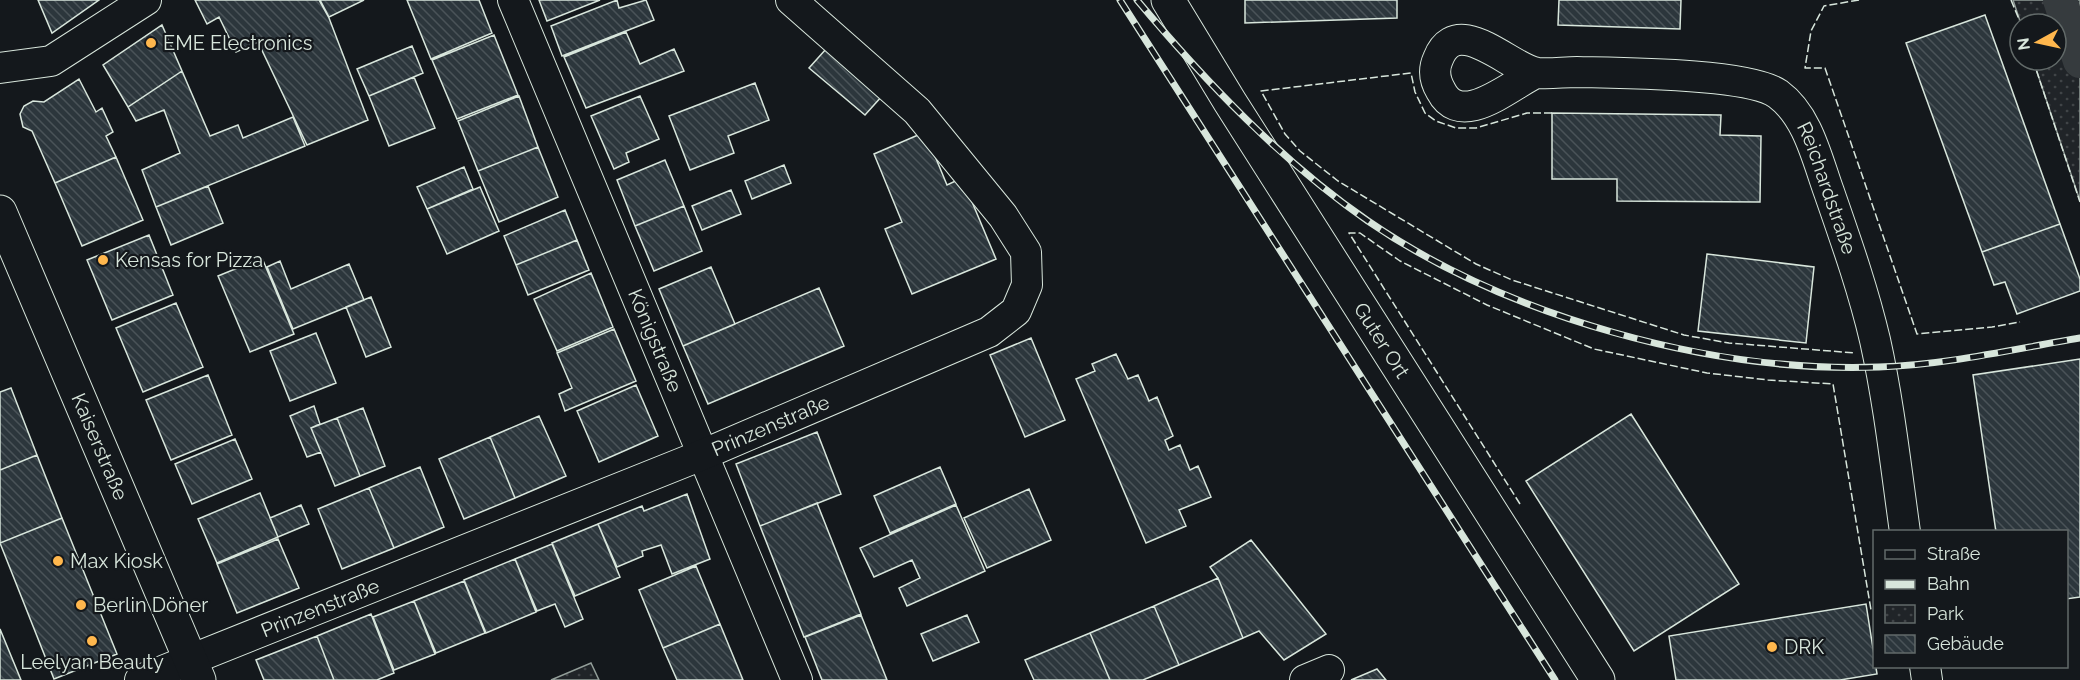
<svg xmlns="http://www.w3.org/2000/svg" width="2080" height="680" font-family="Raleway,sans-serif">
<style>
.park{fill:url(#park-dots);stroke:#939e99;stroke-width:1.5}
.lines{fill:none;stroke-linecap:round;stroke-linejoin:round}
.canal{stroke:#363b3e;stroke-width:34}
.building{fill:url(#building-back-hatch);stroke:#d8e6dc;stroke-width:1.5}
.street-casing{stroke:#d8e6dc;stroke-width:32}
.secondary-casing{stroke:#d8e6dc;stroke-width:35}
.street{stroke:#14181c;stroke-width:30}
.secondary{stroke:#14181c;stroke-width:33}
.rail-casing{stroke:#d8e6dc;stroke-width:7}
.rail{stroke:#14181c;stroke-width:4.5;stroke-dasharray:14;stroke-linecap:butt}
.fence{stroke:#d8e6dc;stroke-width:1.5;stroke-dasharray:8 3;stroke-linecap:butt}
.poi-dot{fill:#ffb74d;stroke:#14181c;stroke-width:2}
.labels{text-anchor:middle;stroke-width:4.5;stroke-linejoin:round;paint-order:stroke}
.poi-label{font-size:20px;fill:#d8e6dc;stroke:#14181c;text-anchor:start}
.street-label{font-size:20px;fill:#d8e6dc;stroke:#14181c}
</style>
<defs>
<pattern id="park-dots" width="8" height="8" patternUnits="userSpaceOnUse" patternTransform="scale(1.5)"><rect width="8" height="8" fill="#202428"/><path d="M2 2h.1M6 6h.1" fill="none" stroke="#404447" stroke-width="1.8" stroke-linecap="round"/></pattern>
<pattern id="building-back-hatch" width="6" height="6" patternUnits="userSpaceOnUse" patternTransform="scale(1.5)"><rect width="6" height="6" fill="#2c363c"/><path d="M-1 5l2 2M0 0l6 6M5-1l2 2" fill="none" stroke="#4a5358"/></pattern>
</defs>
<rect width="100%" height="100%" fill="#14181c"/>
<path class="park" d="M 2013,0 L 2080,0 L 2080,201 L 2033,60 L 2056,60 L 2056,24 L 2021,24 Z
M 591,663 L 599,680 L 551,680 Z"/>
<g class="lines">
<path class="canal" d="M 2060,0 L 2080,61"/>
</g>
<path class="building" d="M 38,0 L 99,0 L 52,33 Z
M 195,0 L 319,0 L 329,18 L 368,120 L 307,145 L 258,42 L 236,52 L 219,17 L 207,24 Z
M 320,0 L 364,0 L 329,17 Z
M 407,0 L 479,0 L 492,33 L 431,59 Z
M 539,0 L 600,0 L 547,21 Z
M 617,0 L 619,8 L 646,0 L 654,20 L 562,56 L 551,26 Z
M 1245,0 L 1397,0 L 1397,18 L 1245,23 Z
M 1559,0 L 1681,0 L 1680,29 L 1558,25 Z
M 1985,15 L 2060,224 L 1982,252 L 1906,43 Z
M 162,25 L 182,71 L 128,107 L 103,65 Z
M 626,32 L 640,64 L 674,49 L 684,71 L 586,108 L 564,57 Z
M 494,35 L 518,95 L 457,119 L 432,60 Z
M 412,46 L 423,73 L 369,96 L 357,69 Z
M 826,49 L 882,96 L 865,115 L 809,68 Z
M 182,71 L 210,136 L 238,125 L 243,138 L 293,117 L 305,146 L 156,207 L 142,170 L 180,153 L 164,110 L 136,121 L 128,107 Z
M 414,77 L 435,128 L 389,146 L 369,96 Z
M 79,79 L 96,112 L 102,108 L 113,132 L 106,136 L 116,157 L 55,183 L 32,131 L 23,127 L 20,114 L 24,106 L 33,101 L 44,102 Z
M 755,83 L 769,120 L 728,136 L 734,153 L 690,170 L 669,116 Z
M 519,96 L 538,147 L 478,171 L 458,121 Z
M 640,96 L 659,139 L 626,153 L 629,162 L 614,169 L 591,116 Z
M 1552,113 L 1721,115 L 1720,135 L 1761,136 L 1760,202 L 1617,201 L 1617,179 L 1552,179 Z
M 925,132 L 947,185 L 962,178 L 996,259 L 912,294 L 885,229 L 902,222 L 874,154 Z
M 538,147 L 558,197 L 499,222 L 478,171 Z
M 116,157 L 143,220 L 82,246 L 55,183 Z
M 665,160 L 684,206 L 635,226 L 617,180 Z
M 784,165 L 791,183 L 752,199 L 745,181 Z
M 464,167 L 473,189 L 427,209 L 417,187 Z
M 208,186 L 223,223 L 171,245 L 156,207 Z
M 480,187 L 499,231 L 447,254 L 427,209 Z
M 731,190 L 741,214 L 702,230 L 692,206 Z
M 684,206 L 702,251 L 654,271 L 635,226 Z
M 565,210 L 577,240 L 516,265 L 504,236 Z
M 2060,224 L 2080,279 L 2080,291 L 2017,314 L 2005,282 L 1994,285 L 1982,252 Z
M 149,235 L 173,295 L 112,320 L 87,260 Z
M 577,240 L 589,270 L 528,295 L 516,265 Z
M 1707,254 L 1814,267 L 1806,343 L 1698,331 Z
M 262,258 L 294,334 L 250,352 L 218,276 Z
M 280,261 L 291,289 L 349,264 L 364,300 L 293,329 L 267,267 Z
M 711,267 L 735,324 L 683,346 L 659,289 Z
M 591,273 L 613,327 L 557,351 L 534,299 Z
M 819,288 L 844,346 L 708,404 L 683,346 Z
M 371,297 L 391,347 L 366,357 L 346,307 Z
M 176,303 L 203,367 L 143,392 L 116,328 Z
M 614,329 L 636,381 L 565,411 L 559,394 L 572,388 L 557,353 Z
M 316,333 L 336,383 L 290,401 L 270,351 Z
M 1031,338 L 1065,420 L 1025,437 L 990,355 Z
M 1116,354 L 1128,379 L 1138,375 L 1149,401 L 1157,397 L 1173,436 L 1165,440 L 1169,450 L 1180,445 L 1190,470 L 1198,466 L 1211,497 L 1179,510 L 1186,526 L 1146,543 L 1076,379 L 1095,371 L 1092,364 Z
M 2080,359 L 2080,597 L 2066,599 L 2066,532 L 1996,532 L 1973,375 Z
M 208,375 L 232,435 L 171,460 L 146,400 Z
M 636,385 L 658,436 L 599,462 L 577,411 Z
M 11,388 L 37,455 L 0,470 L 0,392 Z
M 314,406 L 320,424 L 311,428 L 321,452 L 307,457 L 290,416 Z
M 363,408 L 385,466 L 360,476 L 337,418 Z
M 1631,414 L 1739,584 L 1634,651 L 1526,481 Z
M 539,416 L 566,476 L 515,498 L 490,437 Z
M 337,418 L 360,476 L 335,486 L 311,428 Z
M 817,432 L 841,494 L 760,526 L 736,464 Z
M 490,437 L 515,498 L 464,519 L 439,459 Z
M 235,439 L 252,479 L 192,504 L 175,464 Z
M 37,455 L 62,518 L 0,543 L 0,470 Z
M 420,467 L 444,527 L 394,548 L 369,488 Z
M 940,467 L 956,504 L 890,533 L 874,496 Z
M 369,488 L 394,548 L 342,569 L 318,509 Z
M 1029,489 L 1051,540 L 987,568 L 964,518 Z
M 260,493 L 278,537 L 217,563 L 198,519 Z
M 687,494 L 710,559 L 672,574 L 661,545 L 642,551 L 643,556 L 617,567 L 598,524 L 642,506 L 644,511 Z
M 817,503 L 861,614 L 804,637 L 760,526 Z
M 301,505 L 309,524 L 278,537 L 270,518 Z
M 956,505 L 985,571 L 907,606 L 899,588 L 920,578 L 912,560 L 874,577 L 860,548 Z
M 62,518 L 117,654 L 54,679 L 0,543 Z
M 598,524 L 620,577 L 575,596 L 552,543 Z
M 278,539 L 299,588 L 237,613 L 217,564 Z
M 1251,540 L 1326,634 L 1284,660 L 1259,631 L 1243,638 L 1218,578 L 1210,567 Z
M 552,544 L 583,619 L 565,627 L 555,604 L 537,611 L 515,559 Z
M 515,559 L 536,612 L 486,633 L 464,580 Z
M 696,566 L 720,624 L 663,648 L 639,590 Z
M 1218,578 L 1243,638 L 1179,665 L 1154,606 Z
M 464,581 L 485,633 L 436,653 L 414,601 Z
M 414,601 L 435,654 L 394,670 L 373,617 Z
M 1866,604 L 1877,674 L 1840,680 L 1676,680 L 1669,636 Z
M 1154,606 L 1179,665 L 1143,680 L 1110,680 L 1090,633 Z
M 371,614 L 394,673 L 377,680 L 334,680 L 317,636 Z
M 861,615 L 887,680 L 822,680 L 805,637 Z
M 967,615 L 979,642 L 933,661 L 921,634 Z
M 720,624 L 743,680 L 677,680 L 663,648 Z
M 0,629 L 21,680 L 0,680 Z
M 1090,633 L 1110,680 L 1034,680 L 1025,660 Z
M 317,636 L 334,680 L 264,680 L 256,660 Z
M 1377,669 L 1386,680 L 1351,680 Z"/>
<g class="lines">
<defs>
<g id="street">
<path id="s1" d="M 513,0 L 797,680"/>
<path d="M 0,68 L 51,61 L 146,0"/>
<path id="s2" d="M 1536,73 C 1510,85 1461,130 1441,91 C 1435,81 1433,70 1438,59 C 1457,10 1511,70 1538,73 C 1551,74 1564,72 1577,72 C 1618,73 1749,73 1778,94 C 1808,116 1817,159 1829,192 C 1846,241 1863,289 1875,340 C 1889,403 1896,468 1905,532"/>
<path d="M 1925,666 L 1927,680"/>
<path id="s3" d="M 140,680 L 702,455 L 989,332 L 1016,311 L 1027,285 L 1026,252 L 1003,216 L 917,111 L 791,0"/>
<path d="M 1305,680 L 1329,670"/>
</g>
<g id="secondary">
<path id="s4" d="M 1168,0 L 1230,102 L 1598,680"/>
<path id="s5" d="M 0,212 L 199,680"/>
</g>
</defs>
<use href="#street" class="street-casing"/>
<use href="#secondary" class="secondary-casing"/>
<use href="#street" class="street"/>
<use href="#secondary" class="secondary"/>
<defs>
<path id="rail" d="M 1120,0 L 1555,680
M 1137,0 C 1205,81 1281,161 1368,221 C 1508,317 1711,373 1879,367 C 1946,365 2014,349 2080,338"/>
</defs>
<use href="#rail" class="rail-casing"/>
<use href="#rail" class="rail"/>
<path class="fence" d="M 1859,0 L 1824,6 L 1811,31 L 1805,68 L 1825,68 L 1917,334 L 1992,327 L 2020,322
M 2011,0 L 2021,24
M 2033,60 L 2080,202
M 1552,113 L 1527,113 L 1476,128 L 1456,128 L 1436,121 L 1425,113 L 1415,92 L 1411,73 L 1261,91 L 1285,134 L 1300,151 L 1338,181 L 1476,264 L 1512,280 L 1684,335 L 1729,343 L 1855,353
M 1520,504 L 1349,233 L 1360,233 L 1400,261 L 1487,305 L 1594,349 L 1707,373 L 1768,380 L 1833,384 L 1871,610"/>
</g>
<g class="poi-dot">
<circle cx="151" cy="43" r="6"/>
<circle cx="103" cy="260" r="6"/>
<circle cx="58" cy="561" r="6"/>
<circle cx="81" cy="605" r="6"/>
<circle cx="92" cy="641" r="6"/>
<circle cx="1772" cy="647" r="6"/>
</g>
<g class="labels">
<g class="poi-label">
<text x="163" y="50">EME Electronics</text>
<text x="115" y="267">Kensas for Pizza</text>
<text x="70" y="568">Max Kiosk</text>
<text x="93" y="612">Berlin Döner</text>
<text x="1784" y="654">DRK</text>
<text x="92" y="669" text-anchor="middle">Leelyan Beauty</text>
</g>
<g class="street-label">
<text dy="7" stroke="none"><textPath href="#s2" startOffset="610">Reichardstraße</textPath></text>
<text dy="7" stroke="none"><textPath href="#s1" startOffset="369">Königstraße</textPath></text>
<text dy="7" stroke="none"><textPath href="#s4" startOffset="402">Guter Ort</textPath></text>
<text dy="7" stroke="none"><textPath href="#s3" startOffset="680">Prinzenstraße</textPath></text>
<text dy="7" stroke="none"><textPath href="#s5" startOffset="255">Kaiserstraße</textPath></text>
<text dy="7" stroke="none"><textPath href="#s3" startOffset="194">Prinzenstraße</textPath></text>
</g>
</g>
<rect x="1873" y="530" width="195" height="138" fill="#14181c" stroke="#626a69" stroke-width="1.5"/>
<rect x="1885" y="550" width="30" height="9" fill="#14181c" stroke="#626a69" stroke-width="1.5"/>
<text x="1927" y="560" font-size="18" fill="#d8e6dc">Straße</text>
<rect x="1885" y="580" width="30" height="9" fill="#d8e6dc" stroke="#626a69" stroke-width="1.5"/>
<text x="1927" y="590" font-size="18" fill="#d8e6dc">Bahn</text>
<rect x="1885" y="605" width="30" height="18" fill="url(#park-dots)" stroke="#626a69" stroke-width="1.5"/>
<text x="1927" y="620" font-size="18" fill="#d8e6dc">Park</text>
<rect x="1885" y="635" width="30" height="18" fill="url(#building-back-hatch)" stroke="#626a69" stroke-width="1.5"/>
<text x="1927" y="650" font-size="18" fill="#d8e6dc">Gebäude</text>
<g transform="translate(2038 42) rotate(262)"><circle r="28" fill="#14181c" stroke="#626a69" stroke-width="1.5"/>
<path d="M0-4.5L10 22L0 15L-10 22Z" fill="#ffb74d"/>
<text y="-9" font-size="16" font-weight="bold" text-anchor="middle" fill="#d8e6dc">N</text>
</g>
</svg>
